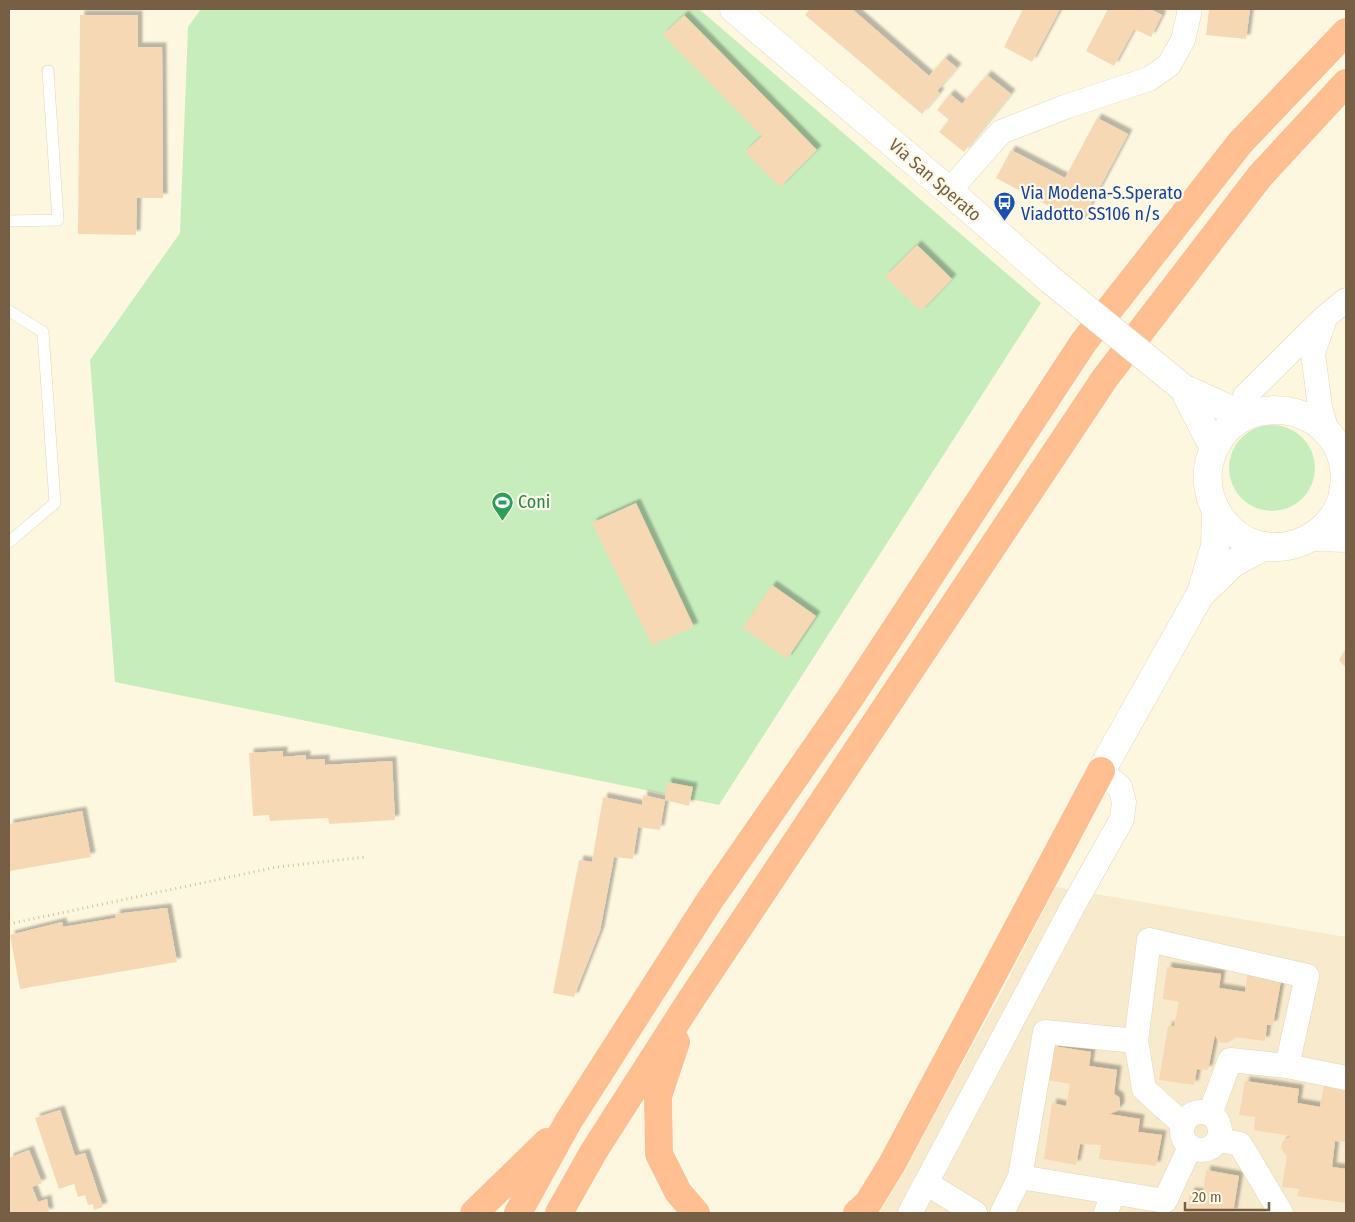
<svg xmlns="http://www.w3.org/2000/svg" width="1355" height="1222" font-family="'Fira Sans Condensed',sans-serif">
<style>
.residential{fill:#f7eacd}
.green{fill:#c8edbd}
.building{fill:#f6d9b4;filter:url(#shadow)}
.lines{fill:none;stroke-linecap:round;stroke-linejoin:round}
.lane-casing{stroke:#e3d4ba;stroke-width:12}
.street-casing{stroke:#e3d4ba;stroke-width:25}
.secondary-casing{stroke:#e9d7b8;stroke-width:29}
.highway-casing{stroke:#fff;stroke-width:29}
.path{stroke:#dbbd98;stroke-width:3;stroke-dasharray:1 4;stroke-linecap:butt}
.lane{stroke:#fff;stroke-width:11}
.street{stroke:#fff;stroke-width:24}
.secondary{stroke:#fff;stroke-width:28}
.highway{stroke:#ffbf90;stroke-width:28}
.secondary-bridge-casing{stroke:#e9d7b8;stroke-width:29;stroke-linecap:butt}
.secondary-bridge{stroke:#fff;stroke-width:28}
.labels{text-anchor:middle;stroke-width:4.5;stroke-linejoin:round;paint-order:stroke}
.street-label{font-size:18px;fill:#775f45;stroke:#fffae7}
.transit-label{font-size:18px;fill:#164399;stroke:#fffae7;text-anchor:start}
.leisure-label{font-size:18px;fill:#27864d;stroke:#fffae7;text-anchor:start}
</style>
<defs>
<filter id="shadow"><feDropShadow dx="4.5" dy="-4.5" stdDeviation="1" flood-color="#0004"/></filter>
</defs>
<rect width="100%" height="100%" fill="#fef7df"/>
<path class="residential" d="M 1055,887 L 1346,937 L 1346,1213 L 875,1213 L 893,1189 L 1003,990 Z"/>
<path class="green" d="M 201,9 L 699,9 L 1041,303 L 719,805 L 115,682 L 90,360 L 180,233 L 188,27 Z
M1229 468a43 43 0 1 1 86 0a43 43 0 1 1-86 0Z"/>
<path class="building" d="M 810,9 L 852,9 L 929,76 L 945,58 L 957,68 L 937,91 L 940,93 L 922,114 L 805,15 Z
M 1023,9 L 1060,9 L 1032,62 L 1004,47 Z
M 1108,9 L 1138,9 L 1142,11 L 1143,9 L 1150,9 L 1162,15 L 1151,37 L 1134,29 L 1114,66 L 1086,51 Z
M 1209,9 L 1250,9 L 1246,39 L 1206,35 Z
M 80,15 L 138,15 L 138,47 L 162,47 L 163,198 L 137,198 L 136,235 L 78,234 Z
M 684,15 L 817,150 L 780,187 L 745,152 L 762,136 L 663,35 Z
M 987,75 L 1011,94 L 964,152 L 939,132 L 949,120 L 937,110 L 950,94 L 962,104 Z
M 1097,118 L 1128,134 L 1081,223 L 996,178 L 1011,150 L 1065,178 Z
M 917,245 L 952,279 L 921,311 L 885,277 Z
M 636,503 L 694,627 L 652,645 L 592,523 Z
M 772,585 L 816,616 L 787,659 L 743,628 Z
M 1346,648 L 1346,668 L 1339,660 Z
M 283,751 L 283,757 L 306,755 L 306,760 L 325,759 L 325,765 L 392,761 L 395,820 L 329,824 L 328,818 L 270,821 L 269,815 L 253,816 L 249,753 Z
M 667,782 L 693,787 L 689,806 L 665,800 Z
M 643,795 L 665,800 L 660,830 L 638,827 L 633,859 L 614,857 L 600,931 L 574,997 L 553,993 L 579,860 L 592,862 L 603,797 L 642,805 Z
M 82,811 L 91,857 L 9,871 L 9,824 Z
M 167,908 L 177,962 L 20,989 L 10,935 L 62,922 L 63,927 L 116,918 L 115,914 Z
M 1167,967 L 1221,974 L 1219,988 L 1245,992 L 1248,969 L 1282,975 L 1273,1025 L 1267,1025 L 1265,1041 L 1234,1037 L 1232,1040 L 1227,1043 L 1222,1043 L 1218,1041 L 1215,1035 L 1208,1070 L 1197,1069 L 1194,1085 L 1159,1080 L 1168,1026 L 1174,1026 L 1179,1002 L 1163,999 Z
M 1053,1046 L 1091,1052 L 1089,1066 L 1117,1070 L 1114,1094 L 1119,1097 L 1120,1102 L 1120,1107 L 1117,1111 L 1109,1114 L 1140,1119 L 1138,1132 L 1162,1135 L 1156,1166 L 1099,1159 L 1101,1145 L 1080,1144 L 1076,1165 L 1044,1159 L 1052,1103 L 1066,1106 L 1070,1084 L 1047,1080 Z
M 1245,1081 L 1299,1089 L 1297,1103 L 1320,1107 L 1324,1084 L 1346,1087 L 1346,1142 L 1335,1141 L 1332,1167 L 1346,1169 L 1346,1203 L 1297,1196 L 1299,1189 L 1282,1187 L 1287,1156 L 1283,1152 L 1281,1147 L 1282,1142 L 1291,1136 L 1254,1130 L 1255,1117 L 1239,1115 Z
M 60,1110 L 75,1156 L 85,1153 L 103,1207 L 94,1210 L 93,1204 L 88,1205 L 85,1195 L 78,1197 L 74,1184 L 59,1189 L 35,1118 Z
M 29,1150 L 42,1183 L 32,1187 L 38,1202 L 47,1199 L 49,1213 L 10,1213 L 9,1210 L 9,1158 Z
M 1206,1170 L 1239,1176 L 1233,1213 L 1187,1213 L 1190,1192 L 1203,1193 Z"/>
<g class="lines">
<defs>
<path id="lane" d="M 9,221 L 58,220 L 48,71
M 9,311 L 43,332 L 55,503 L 9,542"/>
<path id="street" d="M 949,191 L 1001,132 L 1065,107 L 1149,79 L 1169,65 L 1183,40 L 1189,14 L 1189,9
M 1324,321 L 1313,353 L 1320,407 L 1327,431
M 1244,416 L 1245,396 L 1325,317 L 1346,300
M1182 1131a19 19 0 1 1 38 0a19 19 0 1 1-38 0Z
M 1210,1114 L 1230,1060 L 1287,1066 L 1346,1078
M 1183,1124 L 1144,1089 L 1136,1041 L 1149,940 L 1307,976 L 1287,1066
M 1219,1140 L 1240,1144 L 1281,1213
M 1020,1177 L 1165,1201 L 1190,1147
M 926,1183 L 975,1213
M 910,1213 L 1073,906 L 1122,819 L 1124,802 L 1120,787 L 1101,771
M 1002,1213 L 1020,1177 L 1045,1032 L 1136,1041
M 1106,1213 L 1113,1192"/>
<path id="secondary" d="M 734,9 L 949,191 L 1052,281
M 1183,388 L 1214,448 C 1212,455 1208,463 1208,470 C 1204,507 1232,544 1270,547 C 1290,548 1307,542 1322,529 C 1351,505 1352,457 1326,431 C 1300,404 1254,403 1227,429 C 1222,434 1218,442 1214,448
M 1183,388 L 1244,416
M 1313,537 L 1346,538
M 1203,592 L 1233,563 L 1265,546
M 1101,771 L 1201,593 L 1215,546 L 1216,512"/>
<path id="highway" d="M 676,1042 L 658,1096 L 659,1154 L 678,1192 L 696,1213
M 474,1213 L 547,1142
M 518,1213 L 568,1122 L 710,900 L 850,698 L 1083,343 L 1240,143 L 1346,32
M 559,1213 L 594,1151 L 690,1001 L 1105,378 L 1260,176 L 1346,83
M 857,1213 L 868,1203 L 892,1164 L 1101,771"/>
</defs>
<use href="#lane" class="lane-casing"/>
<use href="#street" class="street-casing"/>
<use href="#secondary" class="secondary-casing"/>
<use href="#highway" class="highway-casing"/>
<path class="path" d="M 9,924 L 277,867 L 366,857"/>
<use href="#lane" class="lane"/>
<use href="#street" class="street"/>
<use href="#secondary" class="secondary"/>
<use href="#highway" class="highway"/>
<defs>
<path id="secondary-bridge" d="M 1052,281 L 1183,388"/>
</defs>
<use href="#secondary-bridge" class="secondary-bridge-casing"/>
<use href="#secondary-bridge" class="secondary-bridge"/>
</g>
<defs>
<symbol id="bus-pin" viewBox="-11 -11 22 30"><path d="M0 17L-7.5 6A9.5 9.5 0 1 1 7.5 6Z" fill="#1a4fb4" stroke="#fffae7"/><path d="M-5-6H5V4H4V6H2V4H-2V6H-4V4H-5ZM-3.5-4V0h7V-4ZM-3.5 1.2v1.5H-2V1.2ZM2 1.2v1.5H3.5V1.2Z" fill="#fff"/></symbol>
<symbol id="stadium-pin" viewBox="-11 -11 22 30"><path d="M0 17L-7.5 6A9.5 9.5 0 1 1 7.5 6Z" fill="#2e9e5b" stroke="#fffae7"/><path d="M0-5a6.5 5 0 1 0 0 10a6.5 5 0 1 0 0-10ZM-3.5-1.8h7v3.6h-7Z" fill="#fff"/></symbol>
</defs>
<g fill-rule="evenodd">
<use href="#bus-pin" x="992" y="190" width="25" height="34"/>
<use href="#stadium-pin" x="490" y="490" width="25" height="34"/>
</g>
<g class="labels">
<g class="street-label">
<text transform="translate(935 180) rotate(41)" y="6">Via San Sperato</text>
</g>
<g class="transit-label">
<text x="1021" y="199">Via Modena-S.Sperato<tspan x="1021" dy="21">Viadotto SS106 n/s</tspan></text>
</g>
<g class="leisure-label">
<text x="518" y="508">Coni</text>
</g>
</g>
<rect width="1355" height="1222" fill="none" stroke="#775f45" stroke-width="20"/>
<path d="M1185 1202v8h84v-8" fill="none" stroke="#775f45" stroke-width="2.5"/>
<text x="1192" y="1202" font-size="15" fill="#775f45" stroke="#fffae7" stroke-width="4" paint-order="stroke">20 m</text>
</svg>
